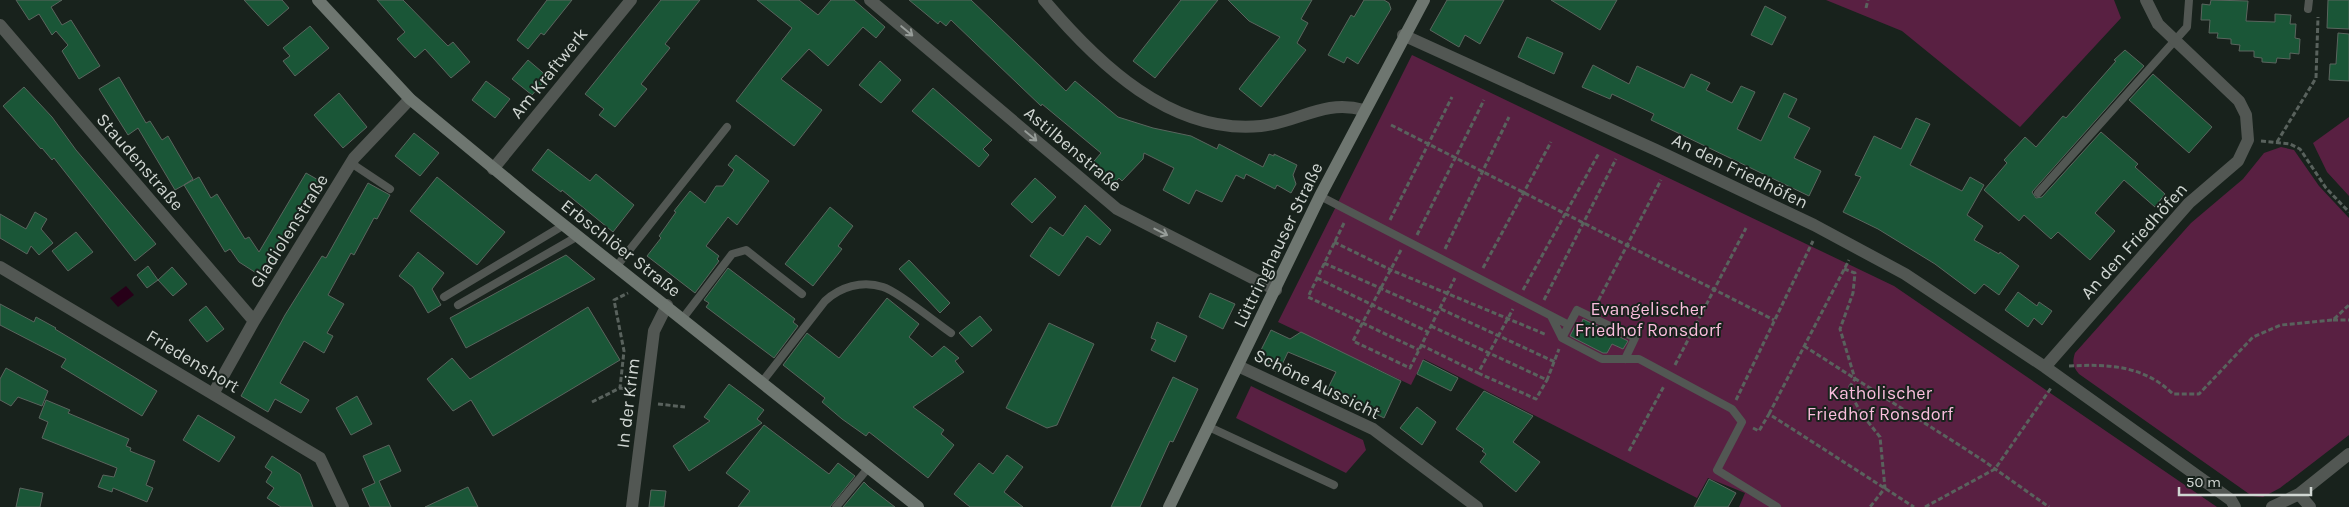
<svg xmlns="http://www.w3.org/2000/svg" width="2349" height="507" font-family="Karla,sans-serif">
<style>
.green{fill:#592042}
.water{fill:#270018}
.building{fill:#1a5637;stroke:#5a655e}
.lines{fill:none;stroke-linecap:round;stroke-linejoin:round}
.path{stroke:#59625d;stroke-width:3;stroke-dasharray:5 2.5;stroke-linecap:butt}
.lane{stroke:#525753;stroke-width:8}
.street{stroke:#525753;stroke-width:12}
.secondary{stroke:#6e7670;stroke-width:12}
.oneway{stroke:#979d99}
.labels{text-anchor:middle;stroke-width:4;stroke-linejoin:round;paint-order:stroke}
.street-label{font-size:18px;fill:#d0d6d2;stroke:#18221c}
.park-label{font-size:18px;fill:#fabedd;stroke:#18221c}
</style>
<rect width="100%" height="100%" fill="#18221c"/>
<path class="green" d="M 1826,0 L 2114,0 L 2121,18 L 2020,127 L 1902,31 Z
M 1412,55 L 1894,286 L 2217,507 L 1739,507 L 1745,493 L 1708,478 L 1697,498 L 1424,359 L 1411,385 L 1278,322 Z
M 2349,117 L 2349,196 L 2327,172 L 2313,143 Z
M 2281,147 L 2294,150 L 2319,186 L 2349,218 L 2349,435 L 2280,488 L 2263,497 L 2252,496 L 2079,374 C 2073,367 2072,362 2075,353 L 2191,223 L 2243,179 L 2264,153 Z
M 1251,386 L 1363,440 L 1366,450 L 1346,473 L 1236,418 Z"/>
<path class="water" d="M 126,286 L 134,295 L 118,307 L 110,298 Z"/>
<path class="building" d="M 16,0 L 62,0 L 51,7 L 62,25 L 71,20 L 100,66 L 79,79 L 62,51 L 68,45 L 56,31 L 52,35 L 39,14 L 29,20 Z
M 244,0 L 282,0 L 289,8 L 268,26 Z
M 377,0 L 403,0 L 448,46 L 453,42 L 470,62 L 451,78 L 425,49 L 415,58 L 397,39 L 405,32 Z
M 547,0 L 572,0 L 544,35 L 541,33 L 528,49 L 517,40 Z
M 661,0 L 700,0 L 665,44 L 670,48 L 641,84 L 647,89 L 615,127 L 599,115 L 604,109 L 585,94 Z
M 757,0 L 799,0 L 818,15 L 831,0 L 854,0 L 885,27 L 876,38 L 863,27 L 828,66 L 809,49 L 781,79 L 822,110 L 794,146 L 736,101 L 792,28 Z
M 909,0 L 971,0 L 1066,91 L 1075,81 L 1118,117 L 1153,128 L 1191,136 L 1217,149 L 1219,144 L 1263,167 L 1269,154 L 1274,156 L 1274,154 L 1297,165 L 1293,175 L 1296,184 L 1291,193 L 1277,185 L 1275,189 L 1246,174 L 1244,179 L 1236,175 L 1222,202 L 1196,190 L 1189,204 L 1163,190 L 1174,168 L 1144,153 L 1143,159 L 1122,181 L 1119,178 L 1111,187 L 1089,167 L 1101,153 L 1042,104 L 1041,106 L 951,20 L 946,26 L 940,21 L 938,24 Z
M 1181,0 L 1218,0 L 1155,78 L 1133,61 Z
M 1228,0 L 1312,0 L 1301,19 L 1308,23 L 1297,43 L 1306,50 L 1261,107 L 1239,89 L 1280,37 L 1249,21 Z
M 1364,0 L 1384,0 L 1389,3 L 1391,9 L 1358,64 L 1347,57 L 1344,63 L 1328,55 L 1351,15 L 1354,17 Z
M 1447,0 L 1504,0 L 1480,44 L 1465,35 L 1459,47 L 1430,30 Z
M 1551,0 L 1617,0 L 1600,30 Z
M 2211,0 L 2248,1 L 2246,21 L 2275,22 L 2275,14 L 2291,15 L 2290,24 L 2296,24 L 2295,38 L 2300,39 L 2299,54 L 2290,53 L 2290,59 L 2277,58 L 2276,63 L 2262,62 L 2262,58 L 2254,57 L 2254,51 L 2239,51 L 2240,45 L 2231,44 L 2231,39 L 2217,38 L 2218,33 L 2209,33 L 2210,20 L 2201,20 L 2202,4 L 2210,5 Z
M 2328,0 L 2349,0 L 2349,29 L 2327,28 Z
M 1765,6 L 1786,17 L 1772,45 L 1751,35 Z
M 310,26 L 329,48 L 295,76 L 283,61 L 290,56 L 283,48 Z
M 2338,33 L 2349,34 L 2349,81 L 2329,80 L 2330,64 L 2336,64 Z
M 1527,37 L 1563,53 L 1554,74 L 1518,57 Z
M 2125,50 L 2144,66 L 2032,192 L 2036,198 L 2042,197 L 2101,132 L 2138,164 L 2135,167 L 2165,194 L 2155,207 L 2124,180 L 2095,213 L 2115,231 L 2090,260 L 2058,232 L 2051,239 L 2024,215 L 2019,221 L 1984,190 L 2007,163 L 2004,160 L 2025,137 L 2036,147 L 2063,116 L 2066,118 L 2116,61 L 2114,60 Z
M 528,60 L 548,77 L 532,95 L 512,79 Z
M 880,61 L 901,80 L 881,103 L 859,85 Z
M 1593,65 L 1629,84 L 1637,66 L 1684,88 L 1691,74 L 1710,83 L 1706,90 L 1732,103 L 1741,86 L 1755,92 L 1737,129 L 1761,141 L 1784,93 L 1797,99 L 1788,117 L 1810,128 L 1794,158 L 1821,171 L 1809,196 L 1651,120 L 1654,114 L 1612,94 L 1610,99 L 1582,87 Z
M 2153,74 L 2212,127 L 2189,153 L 2129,100 Z
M 119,77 L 146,123 L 150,121 L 162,140 L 168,136 L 193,179 L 184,185 L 199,177 L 211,198 L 217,194 L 245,239 L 249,237 L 259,252 L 306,173 L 320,181 L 264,278 L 239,262 L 230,249 L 225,252 L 184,185 L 175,190 L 138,128 L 128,135 L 99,89 Z
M 486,81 L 510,99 L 495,118 L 472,100 Z
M 24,87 L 52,117 L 76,150 L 156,244 L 135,261 L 54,158 L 52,160 L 42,148 L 41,149 L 3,106 Z
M 933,88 L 992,140 L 983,149 L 989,155 L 979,167 L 912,111 Z
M 339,93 L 367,127 L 343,148 L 314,115 Z
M 1916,118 L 1930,124 L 1910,165 L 1962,191 L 1970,177 L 1984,185 L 1967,215 L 1983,226 L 1974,240 L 1999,254 L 2000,252 L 2019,266 L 1999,295 L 1984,284 L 1975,294 L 1935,264 L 1878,229 L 1843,212 L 1861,177 L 1855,175 L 1874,136 L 1901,149 Z
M 414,133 L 439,153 L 420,176 L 395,156 Z
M 548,149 L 590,181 L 596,174 L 634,205 L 613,232 L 562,190 L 561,192 L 532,170 Z
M 736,155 L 769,181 L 737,225 L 728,217 L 706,246 L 719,256 L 717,259 L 719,261 L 695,293 L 647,256 L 661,238 L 659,236 L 676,212 L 674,211 L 690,191 L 705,203 L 716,186 L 723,186 L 734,170 L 728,165 Z
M 437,177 L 505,232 L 477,265 L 410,211 Z
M 1035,178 L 1056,197 L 1032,223 L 1011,204 Z
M 368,183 L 390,195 L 377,219 L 374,218 L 354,255 L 351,253 L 328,295 L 344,304 L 327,333 L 333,336 L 324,353 L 304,341 L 280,383 L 309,400 L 301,413 L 275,399 L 268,412 L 241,396 L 285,315 L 322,256 L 326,258 Z
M 1085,205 L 1111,230 L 1100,245 L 1087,236 L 1059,276 L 1030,256 L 1050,227 L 1063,236 Z
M 830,207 L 853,226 L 838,246 L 842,249 L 813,286 L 785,264 Z
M 35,212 L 47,219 L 41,229 L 53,243 L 39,255 L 31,246 L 27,254 L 0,238 L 0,214 L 26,229 Z
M 76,232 L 93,252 L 68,271 L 52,251 Z
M 418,252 L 444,273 L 432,289 L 441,305 L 428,313 L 413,287 L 399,276 Z
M 566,255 L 595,279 L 466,348 L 450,318 Z
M 909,260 L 950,303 L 940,313 L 899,269 Z
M 148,266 L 158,280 L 147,288 L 137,275 Z
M 172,267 L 187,284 L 173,296 L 158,280 Z
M 728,268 L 795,319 L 793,322 L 798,326 L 774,358 L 706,307 L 709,303 L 704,300 Z
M 2018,292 L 2037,306 L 2039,302 L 2052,311 L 2042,325 L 2034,318 L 2028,327 L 2005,310 Z
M 1210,293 L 1235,304 L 1223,329 L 1199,317 Z
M 887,298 L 919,324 L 909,337 L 932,357 L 944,346 L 959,358 L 955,361 L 964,372 L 913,407 L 944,430 L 941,434 L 954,445 L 928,478 L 869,432 L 866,436 L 842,419 L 822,402 L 825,398 L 783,365 L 807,333 L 839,358 Z
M 0,304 L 34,322 L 36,317 L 56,328 L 55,329 L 157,391 L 142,416 L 61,367 L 66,359 L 0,325 Z
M 206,306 L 224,329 L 207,342 L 189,320 Z
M 588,307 L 620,360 L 493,436 L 471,400 L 453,411 L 427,379 L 452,358 L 470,379 Z
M 980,316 L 992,330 L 972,347 L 959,333 Z
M 1583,319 L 1628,341 L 1623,349 L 1612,344 L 1607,353 L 1603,353 L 1570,336 L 1577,322 L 1581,324 Z
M 1157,322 L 1187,336 L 1175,362 L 1151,350 L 1156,340 L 1151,338 Z
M 1049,323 L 1094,344 L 1057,425 L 1047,428 L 1006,408 Z
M 1271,330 L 1290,339 L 1301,332 L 1401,381 L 1384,418 L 1327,390 L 1336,372 L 1288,352 L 1280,369 L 1257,358 Z
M 1423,360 L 1458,378 L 1451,391 L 1417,374 Z
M 6,368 L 48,391 L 42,406 L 18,397 L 11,406 L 0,400 L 0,379 Z
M 1173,377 L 1198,389 L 1173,442 L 1170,441 L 1140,507 L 1111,507 Z
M 729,384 L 764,410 L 757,419 L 762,423 L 689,471 L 673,446 L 710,421 L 704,417 Z
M 1484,391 L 1533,416 L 1513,442 L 1540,462 L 1516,492 L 1480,462 L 1486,454 L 1482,451 L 1484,449 L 1456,429 Z
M 357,396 L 372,424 L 351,435 L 336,408 Z
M 46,400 L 70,410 L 68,413 L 129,439 L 126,446 L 131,448 L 130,451 L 155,461 L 146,485 L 153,488 L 147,502 L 113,488 L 112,492 L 98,487 L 103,475 L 114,477 L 117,468 L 42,438 L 48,422 L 39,418 Z
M 1417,407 L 1436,422 L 1422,445 L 1400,428 Z
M 198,415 L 235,437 L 219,462 L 183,440 Z
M 764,425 L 829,474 L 838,463 L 855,476 L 830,507 L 738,507 L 750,491 L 726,473 Z
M 389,445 L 401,471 L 379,481 L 391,507 L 370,507 L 362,489 L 375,483 L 363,456 Z
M 1007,455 L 1023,467 L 1004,492 L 1023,507 L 970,507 L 954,494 L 979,463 L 993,474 Z
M 272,456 L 300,474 L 313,507 L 281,507 L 267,498 L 274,488 L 266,482 L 272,472 L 265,467 Z
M 1709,479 L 1736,493 L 1728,507 L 1694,507 Z
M 864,482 L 869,487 L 895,507 L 843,507 Z
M 468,487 L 478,507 L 425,507 Z
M 20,488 L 43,493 L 40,507 L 16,507 Z
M 651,490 L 666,491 L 664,507 L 649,507 Z"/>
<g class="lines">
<path class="path" d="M 1866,8 L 1868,0
M 1391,125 L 1774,320
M 2261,141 L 2290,144 L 2300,149 L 2326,188 L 2349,212
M 2277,142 L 2316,78 L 2318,17
M 1390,220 L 1452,97
M 1344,223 L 1308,297 L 1419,350
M 1417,235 L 1484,100
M 1334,242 L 1391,270 L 1547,335
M 1445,249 L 1509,117
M 1401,250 L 1353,341 L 1410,368 L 1455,278
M 1324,263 L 1438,314
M 1483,268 L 1551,142
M 1844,269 L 1855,273 L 1853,293 L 1840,329 L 1855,379 L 1848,389 L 1861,413 L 1880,437 L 1885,488 L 1870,507
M 1317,278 L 1428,332
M 1523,290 L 1599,153
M 1544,300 L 1616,159
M 1595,307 L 1661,180
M 1441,309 L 1555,362
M 2333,320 L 2349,320
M 1431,326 L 1547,380 L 1559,349
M 1421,345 L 1478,373 L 1513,309
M 1804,346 L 1981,459 L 2049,507
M 1675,365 L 1746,228
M 2069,366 C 2108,364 2143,365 2173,394 L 2199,394 L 2253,337 L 2281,325 L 2333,320 L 2349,305
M 1478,373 L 1536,399 L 1547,380
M 620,388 L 634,390
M 1736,400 L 1813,241
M 592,402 L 620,388 L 624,351 L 614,300 L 628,293
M 658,404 L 685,407
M 1769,414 L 1849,260
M 1753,428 L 1759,431 L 1769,414 L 1914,507
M 1629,451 L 1664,386
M 1925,507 L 1995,469 L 2051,388"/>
<path class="lane" d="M 2308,9 L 2309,0
M 351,163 L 390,189
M 2038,193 L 2187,27 L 2189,0
M 1320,196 L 1569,325
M 616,267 L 727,127
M 444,297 L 564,225
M 458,305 L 578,236
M 1551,316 L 1562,338 L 1602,359 L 1639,359 L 1732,409 L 1742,422 L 1717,470 L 1777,507
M 683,318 L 732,254 L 746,250 L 802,294
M 1562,338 L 1577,310 L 1635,338 L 1625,359
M 762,382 L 825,301 C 840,287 862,280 883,287 C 899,292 935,322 951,333
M 1209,427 L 1334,485
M 836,507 L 869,467"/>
<path class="street" d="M 870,0 L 1117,209 L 1276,290
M 1044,0 C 1097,63 1171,135 1261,126 C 1300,122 1323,99 1364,110
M 0,25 L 254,321
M 1403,35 L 1656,150 L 1814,225 L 1905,274 L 2045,367 L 2231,500 L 2235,507
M 493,169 L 631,0
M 0,267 L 320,458 L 343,507
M 1238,366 L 1373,429 L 1477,507
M 2045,367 L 2189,203 L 2238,161 L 2248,140 L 2246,115 L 2239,101 L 2158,24 L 2146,0
M 213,394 L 254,321 L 354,158 L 410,99
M 2299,494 L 2310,507
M 632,507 L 654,331 L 667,305
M 2272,507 L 2299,494 L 2349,454"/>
<path class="secondary" d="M 318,0 L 410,99 L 526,195 L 918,507
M 1169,507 L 1320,196 L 1424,0"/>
</g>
<defs><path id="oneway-shaft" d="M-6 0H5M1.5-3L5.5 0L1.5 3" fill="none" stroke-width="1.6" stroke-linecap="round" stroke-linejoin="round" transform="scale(1.25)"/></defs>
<g class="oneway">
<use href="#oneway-shaft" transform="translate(907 31) rotate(40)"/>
<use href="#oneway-shaft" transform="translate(1031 136) rotate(40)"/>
<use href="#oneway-shaft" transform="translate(1161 232) rotate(27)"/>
</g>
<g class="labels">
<g class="street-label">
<text transform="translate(549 73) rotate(-51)" y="6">Am Kraftwerk</text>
<text transform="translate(1073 149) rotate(40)" y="6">Astilbenstraße</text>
<text transform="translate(140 162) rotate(49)" y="6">Staudenstraße</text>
<text transform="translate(1740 171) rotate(26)" y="6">An den Friedhöfen</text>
<text transform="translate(289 231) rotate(-58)" y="6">Gladiolenstraße</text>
<text transform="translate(2134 241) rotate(-48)" y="6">An den Friedhöfen</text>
<text transform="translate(1278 245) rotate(-64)" y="6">Lüttringhauser Straße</text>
<text transform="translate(621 248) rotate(38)" y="6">Erbschlöer Straße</text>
<text transform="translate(193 361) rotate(31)" y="6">Friedenshort</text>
<text transform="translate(1317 384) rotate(26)" y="6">Schöne Aussicht</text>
<text transform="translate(628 403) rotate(-83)" y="6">In der Krim</text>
</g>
<g class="park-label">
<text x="1648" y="315">Evangelischer<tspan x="1648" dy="21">Friedhof Ronsdorf</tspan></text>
<text x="1880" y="399">Katholischer<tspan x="1880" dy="21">Friedhof Ronsdorf</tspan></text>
</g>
</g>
<path d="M2179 487v8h132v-8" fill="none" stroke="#d0d6d2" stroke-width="2.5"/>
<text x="2186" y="487" font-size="15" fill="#d0d6d2" stroke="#18221c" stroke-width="4" paint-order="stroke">50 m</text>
</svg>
